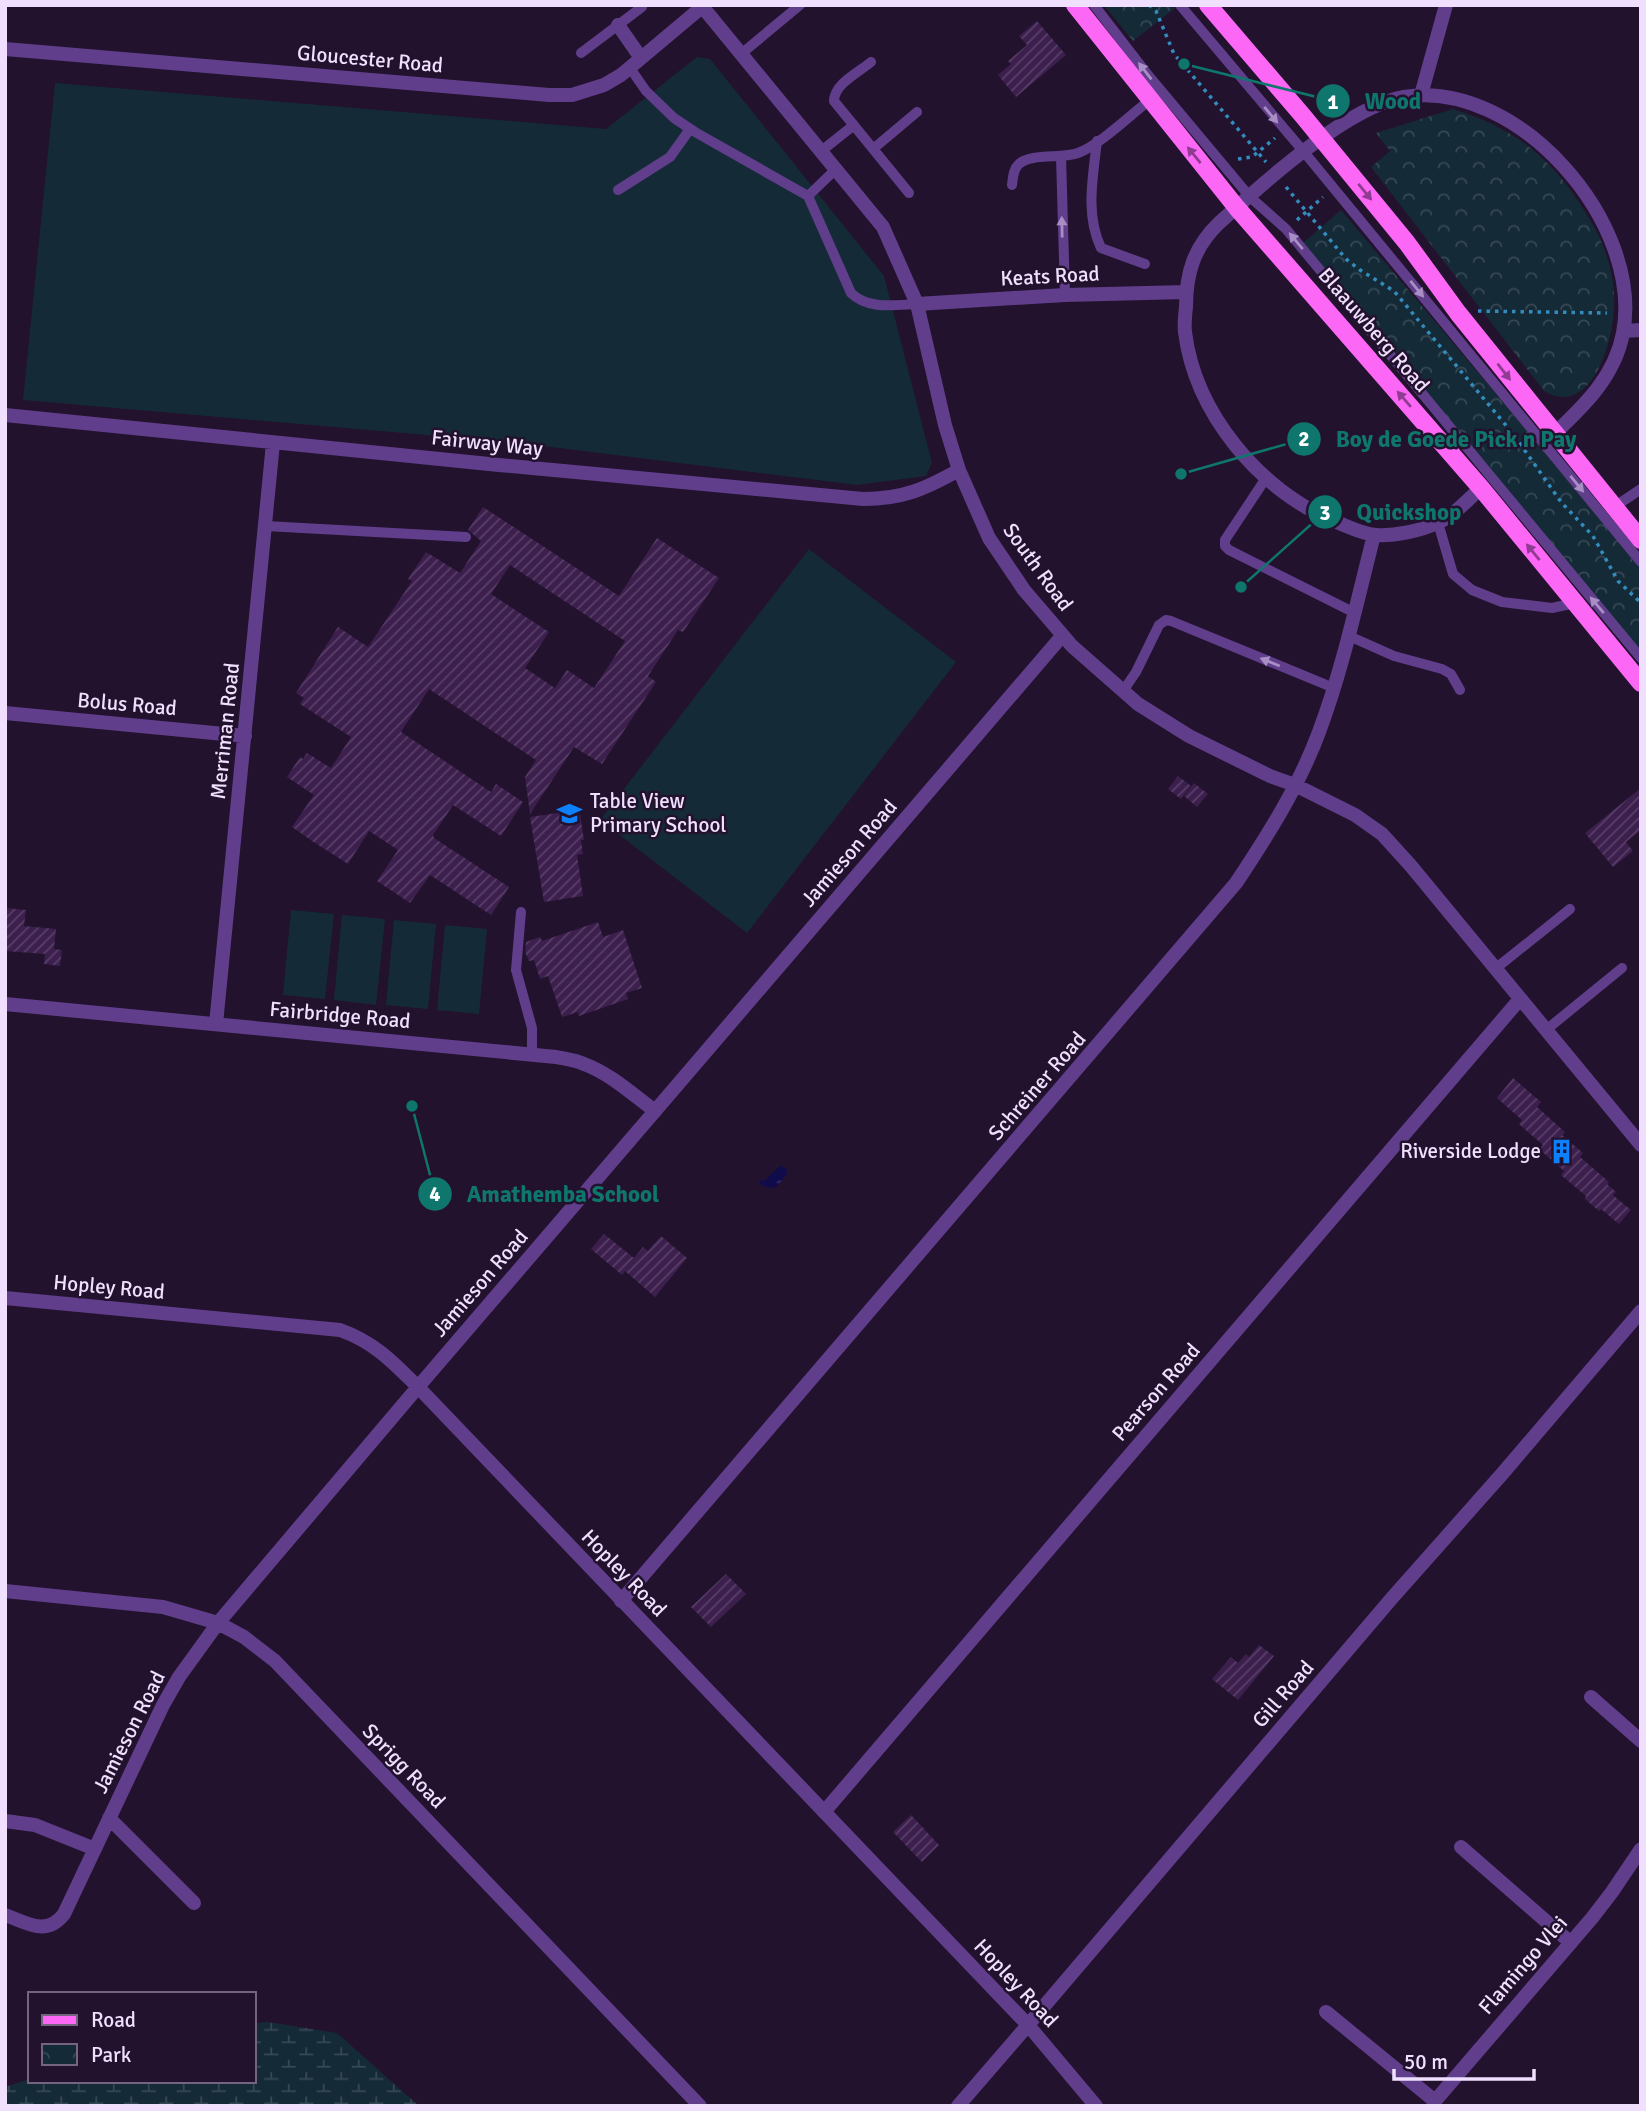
<svg xmlns="http://www.w3.org/2000/svg" width="1646" height="2111" font-family="Signika,sans-serif">
<style>
.wetland{fill:url(#wetland-marsh)}
.park{fill:url(#park-crowns)}
.garden{fill:#152a37}
.water{fill:url(#water-ripples)}
.building{fill:url(#building-hatch);fill-rule:evenodd}
.lines{fill:none;stroke-linecap:round;stroke-linejoin:round}
.path{stroke:#338cbe;stroke-width:3.5;stroke-dasharray:3.5 5;stroke-linecap:butt}
.service{stroke:#613e8b;stroke-width:10}
.minor{stroke:#613e8b;stroke-width:14}
.tertiary{stroke:#613e8b;stroke-width:14}
.primary{stroke:#fc67f6;stroke-width:18}
.oneway{fill:#a88ec4}
.oneway2{fill:#8f3c92}
.labels{text-anchor:middle;stroke-width:5;stroke-linejoin:round;paint-order:stroke}
.street-label{font-size:21px;fill:#f0dffe;stroke:#22122d}
.poi-label{font-size:21px;fill:#f0dffe;stroke:#22122d;text-anchor:start}
.leader{fill:none;stroke:#0f766e;stroke-width:2.5}
.callout-dot{fill:#0f766e;stroke:#22122d;stroke-width:2.5}
.mark-label{font-size:21px;text-anchor:middle;font-weight:bold;fill:#fff}
.callout-label{font-size:23px;text-anchor:middle;font-weight:bold;fill:#0f766e;stroke:#22122d;stroke-width:5;stroke-linejoin:round;paint-order:stroke}
</style>
<defs>
<pattern id="wetland-marsh" width="20" height="14" patternUnits="userSpaceOnUse" patternTransform="scale(1.75)"><rect width="20" height="14" fill="#152a37"/><path d="M1 5h8M5 5V1M11 12h8M15 12V8" fill="none" stroke="#374855"/></pattern>
<pattern id="park-crowns" width="20" height="18" patternUnits="userSpaceOnUse" patternTransform="scale(1.75)"><rect width="20" height="18" fill="#152a37"/><path d="M2 6a3 3 0 1 1 6 0M12 15a3 3 0 1 1 6 0" fill="none" stroke="#374855"/></pattern>
<pattern id="water-ripples" width="26" height="14" patternUnits="userSpaceOnUse" patternTransform="scale(1.75)"><rect width="26" height="14" fill="#100c4c"/><path d="M2 4q2-2 4 0t4 0M15 11q2-2 4 0t4 0" fill="none" stroke="#332f67"/></pattern>
<pattern id="building-hatch" width="6" height="6" patternUnits="userSpaceOnUse" patternTransform="scale(1.75)"><rect width="6" height="6" fill="#3c1f4d"/><path d="M-1 1l2-2M0 6l6-6M5 7l2-2" fill="none" stroke="#583f68"/></pattern>
</defs>
<rect width="100%" height="100%" fill="#22122d"/>
<path class="wetland" d="M 268,2022 L 337,2033 L 419,2106 L 5,2106 L 5,2087 L 30,2079 L 30,2081 L 254,2081 L 254,2023 Z"/>
<path class="park" d="M 1104,5 L 1172,5 L 1175,8 L 1133,41 Z
M 1453,109 C 1511,127 1549,155 1582,207 C 1591,221 1601,238 1606,254 C 1612,271 1615,289 1614,307 C 1613,341 1592,419 1544,391 L 1371,167 L 1390,151 L 1376,133 Z
M 1341,210 L 1534,439 L 1641,570 L 1641,654 L 1303,243 Z"/>
<path class="garden" d="M 697,57 L 710,59 L 884,276 L 932,463 L 926,476 L 857,485 L 519,443 L 23,400 L 55,83 L 606,129 Z
M 809,549 L 956,662 L 747,933 L 600,820 Z
M 291,910 L 334,914 L 325,999 L 283,995 Z
M 342,915 L 385,919 L 376,1005 L 334,1000 Z
M 394,920 L 436,924 L 428,1009 L 386,1005 Z
M 445,925 L 487,929 L 479,1014 L 437,1010 Z"/>
<path class="water" d="M 780,1166 L 786,1168 L 787,1174 C 775,1189 776,1191 759,1184 L 760,1180 L 765,1180 Z"/>
<path class="building" d="M 1037,21 L 1066,55 L 1016,97 L 998,75 L 1011,64 L 1008,61 L 1027,45 L 1019,36 Z
M 483,507 L 619,596 L 657,538 L 719,578 L 683,632 L 678,630 L 648,676 L 656,682 L 602,764 L 574,747 L 530,814 L 525,777 L 536,760 L 429,689 L 401,732 L 491,792 L 496,784 L 523,802 L 501,836 L 453,805 L 433,835 L 434,838 L 509,887 L 491,915 L 430,875 L 410,903 L 377,881 L 398,850 L 369,831 L 348,864 L 312,841 L 292,827 L 314,795 L 287,777 L 300,757 L 303,759 L 307,753 L 331,768 L 351,737 L 300,704 L 304,698 L 296,693 L 338,627 L 368,647 L 412,581 L 408,579 L 426,552 L 460,573 L 481,541 L 468,530 ZM 510,565 L 625,641 L 594,688 L 567,670 L 555,688 L 525,668 L 549,632 L 491,594 Z
M 1178,776 L 1191,786 L 1181,799 L 1168,789 Z
M 1194,783 L 1208,794 L 1197,807 L 1184,796 Z
M 1641,788 L 1641,830 L 1626,842 L 1633,851 L 1613,867 L 1585,833 Z
M 578,810 L 579,814 L 580,814 L 584,840 L 581,840 L 583,854 L 577,855 L 583,896 L 544,902 L 530,817 Z
M 6,908 L 26,910 L 24,926 L 56,929 L 54,949 L 62,950 L 60,966 L 44,964 L 45,954 L 5,951 Z
M 598,922 L 603,937 L 623,930 L 642,988 L 626,993 L 628,999 L 579,1016 L 578,1012 L 562,1017 L 548,976 L 540,979 L 534,960 L 529,961 L 525,952 L 526,942 L 540,937 L 542,941 Z
M 1513,1078 L 1541,1102 L 1537,1107 L 1565,1132 L 1562,1135 L 1583,1153 L 1580,1157 L 1609,1182 L 1607,1184 L 1616,1192 L 1613,1195 L 1631,1210 L 1619,1224 L 1601,1209 L 1599,1211 L 1585,1199 L 1586,1196 L 1561,1175 L 1564,1171 L 1539,1149 L 1543,1145 L 1519,1124 L 1522,1120 L 1497,1098 Z
M 604,1234 L 634,1258 L 643,1247 L 648,1251 L 661,1236 L 687,1258 L 655,1297 L 625,1271 L 622,1275 L 591,1249 Z
M 726,1574 L 746,1594 L 711,1627 L 691,1607 Z
M 1259,1645 L 1274,1656 L 1238,1700 L 1212,1679 L 1231,1657 L 1238,1663 L 1246,1654 L 1249,1657 Z
M 911,1815 L 939,1845 L 922,1862 L 893,1832 Z"/>
<g class="lines">
<path class="path" d="M 1149,5 L 1156,11 L 1174,54 L 1266,162
M 1238,159 L 1252,157 L 1275,138
M 1286,187 L 1346,259 L 1360,270 L 1394,291 L 1514,435 L 1561,502 L 1593,536 L 1618,581 L 1641,603
M 1297,220 L 1323,197
M 1478,311 L 1607,313"/>
<path class="service" d="M 1094,5 L 1148,75 L 1250,197 L 1286,229 L 1641,658
M 1180,5 L 1304,152 L 1641,562
M 581,53 L 642,7
M 741,54 L 800,5
M 871,62 C 859,72 834,84 834,101 L 909,193
M 630,68 L 646,91 L 674,118 L 695,132 L 808,196
M 1097,141 C 1093,177 1085,214 1101,248 L 1145,264
M 873,149 L 917,112
M 820,152 L 854,125
M 1061,156 L 1065,295
M 835,170 L 808,196 L 851,293 C 868,310 895,305 917,304
M 1012,185 C 1013,178 1013,169 1019,164 C 1030,153 1063,159 1078,153 C 1101,144 1130,115 1150,100
M 618,190 L 670,157 L 690,129
M 1266,478 L 1225,540 L 1225,546 L 1229,550 L 1355,613
M 1614,507 L 1641,489
M 1438,523 L 1453,574 L 1472,590 L 1502,602 L 1552,608 L 1575,603
M 266,526 L 466,537
M 1349,636 L 1394,656 L 1442,669 L 1451,674 L 1460,690
M 1123,691 L 1136,672 L 1159,625 L 1166,620 L 1171,621 L 1334,688
M 521,912 L 516,970 L 532,1028 L 532,1054
M 1495,969 L 1570,909
M 1546,1030 L 1622,968"/>
<path class="minor" d="M 701,5 L 883,227 L 917,304 L 945,425 L 959,470 L 989,538 L 1024,590 L 1072,646 L 1138,704 L 1189,736 L 1270,776 L 1295,785 L 1355,815 L 1382,834 L 1411,866 L 1641,1145
M 618,25 L 641,58
M 5,49 L 549,95 L 572,95 L 604,85 L 621,75 L 702,7
M 1421,95 L 1446,5
M 917,304 L 1065,295 L 1186,292
M 1624,331 L 1641,330
M 5,415 L 499,465 L 863,499 C 903,499 925,489 959,470
M 1481,488 C 1468,499 1454,516 1437,523 C 1420,531 1395,536 1376,535 C 1362,534 1347,526 1334,521 C 1260,491 1195,413 1185,332 C 1184,324 1185,316 1186,307 C 1186,273 1194,247 1219,223 C 1262,184 1348,106 1404,97 C 1517,78 1644,223 1623,333 C 1615,376 1585,405 1554,434
M 5,713 L 245,736
M 216,1024 L 273,443
M 655,1111 L 1062,636
M 5,1298 L 340,1330 C 374,1342 393,1362 418,1387 L 218,1623 L 179,1677 L 163,1705 L 64,1914 C 46,1937 28,1923 5,1915
M 5,1591 L 163,1607 L 218,1623 L 244,1637 L 275,1661 L 700,2106
M 621,1601 L 1236,883 C 1268,835 1299,786 1319,732 C 1343,668 1357,601 1374,535
M 1591,1697 L 1641,1741
M 824,1812 L 1520,999
M 109,1818 L 194,1903
M 5,1821 L 35,1825 L 95,1849
M 1461,1847 L 1571,1943
M 1326,2012 L 1435,2101
M 958,2106 L 1028,2025 L 1096,2106
M 1433,2106 L 1435,2101 L 1592,1918 L 1612,1892 L 1641,1849"/>
<path class="tertiary" d="M 5,1004 L 556,1057 C 565,1059 575,1060 584,1064 C 611,1074 632,1094 655,1111 L 418,1387 L 1028,2025 L 1392,1598 L 1502,1474 L 1641,1311"/>
<path class="primary" d="M 1075,5 L 1237,208 L 1481,488 L 1641,683
M 1208,5 L 1303,116 L 1407,243 L 1458,313 L 1641,540"/>
</g>
<defs><path id="oneway-solid" d="M-6-.8H1V-3.2L6.5 0L1 3.2V.8H-6Z" transform="scale(1.75)"/></defs>
<g class="oneway">
<use href="#oneway-solid" transform="translate(1145 71) rotate(-128)"/>
<use href="#oneway-solid" transform="translate(1271 115) rotate(50)"/>
<use href="#oneway-solid" transform="translate(1062 227) rotate(-91)"/>
<use href="#oneway-solid" transform="translate(1296 241) rotate(-130)"/>
<use href="#oneway-solid" transform="translate(1417 289) rotate(51)"/>
<use href="#oneway-solid" transform="translate(1577 484) rotate(51)"/>
<use href="#oneway-solid" transform="translate(1597 605) rotate(-130)"/>
<use href="#oneway-solid" transform="translate(1270 662) rotate(-158)"/>
</g>
<g class="oneway2">
<use href="#oneway-solid" transform="translate(1194 155) rotate(-129)"/>
<use href="#oneway-solid" transform="translate(1365 192) rotate(51)"/>
<use href="#oneway-solid" transform="translate(1504 372) rotate(52)"/>
<use href="#oneway-solid" transform="translate(1404 399) rotate(-131)"/>
<use href="#oneway-solid" transform="translate(1533 552) rotate(-129)"/>
</g>
<defs>
<symbol id="school-bare" viewBox="-9 -9 18 18"><path d="M0-5L7-2L0 1L-7-2ZM-4 1L0 2.5L4 1V4Q0 6-4 4Z" fill="#0e80fb" stroke="#22122d" stroke-width="2.5" paint-order="stroke"/></symbol>
<symbol id="building-bare" viewBox="-9 -9 18 18"><path d="M-4-6H4V6H1V3H-1V6H-4ZM-2.5-4.3h1.7v1.8h-1.7ZM.8-4.3h1.7v1.8H.8ZM-2.5-1h1.7V.8h-1.7ZM.8-1h1.7V.8H.8Z" fill="#0e80fb" stroke="#22122d" stroke-width="2.5" paint-order="stroke"/></symbol>
</defs>
<g fill-rule="evenodd">
<use href="#school-bare" x="552" y="796" width="35" height="35"/>
<use href="#building-bare" x="1544" y="1134" width="35" height="35"/>
</g>
<g class="labels">
<g class="street-label">
<text transform="translate(370 59) rotate(5)" y="7">Gloucester Road</text>
<text transform="translate(1050 276) rotate(-3)" y="7">Keats Road</text>
<text transform="translate(1374 330) rotate(49)" y="7">Blaauwberg Road</text>
<text transform="translate(487 443) rotate(6)" y="7">Fairway Way</text>
<text transform="translate(1038 567) rotate(54)" y="7">South Road</text>
<text transform="translate(127 704) rotate(5)" y="7">Bolus Road</text>
<text transform="translate(225 731) rotate(-84)" y="7">Merriman Road</text>
<text transform="translate(849 853) rotate(-49)" y="7">Jamieson Road</text>
<text transform="translate(340 1015) rotate(5)" y="7">Fairbridge Road</text>
<text transform="translate(1037 1086) rotate(-49)" y="7">Schreiner Road</text>
<text transform="translate(480 1283) rotate(-49)" y="7">Jamieson Road</text>
<text transform="translate(109 1287) rotate(5)" y="7">Hopley Road</text>
<text transform="translate(1156 1392) rotate(-49)" y="7">Pearson Road</text>
<text transform="translate(624 1573) rotate(46)" y="7">Hopley Road</text>
<text transform="translate(1283 1694) rotate(-49)" y="7">Gill Road</text>
<text transform="translate(129 1732) rotate(-63)" y="7">Jamieson Road</text>
<text transform="translate(404 1766) rotate(46)" y="7">Sprigg Road</text>
<text transform="translate(1523 1965) rotate(-49)" y="7">Flamingo Vlei</text>
<text transform="translate(1016 1983) rotate(47)" y="7">Hopley Road</text>
</g>
<g class="poi-label">
<text x="590" y="808">Table View<tspan x="590" dy="24">Primary School</tspan></text>
<text x="1541" y="1158" text-anchor="end">Riverside Lodge</text>
</g>
</g>
<path class="leader" d="M1184 64L1333 101M1181 474L1304 439M1241 587L1325 512M412 1106L435 1194"/>
<g class="callout-dot">
<circle cx="1184" cy="64" r="7"/>
<circle cx="1181" cy="474" r="7"/>
<circle cx="1241" cy="587" r="7"/>
<circle cx="412" cy="1106" r="7"/>
<circle cx="1333" cy="101" r="18"/>
<circle cx="1304" cy="439" r="18"/>
<circle cx="1325" cy="512" r="18"/>
<circle cx="435" cy="1194" r="18"/>
</g>
<g class="mark-label">
<text x="1333" y="109">1</text>
<text x="1304" y="446">2</text>
<text x="1325" y="520">3</text>
<text x="435" y="1201">4</text>
</g>
<g class="callout-label">
<text x="1393" y="109">Wood</text>
<text x="1456" y="447">Boy de Goede Pick n Pay</text>
<text x="1409" y="520">Quickshop</text>
<text x="563" y="1202">Amathemba School</text>
</g>
<rect width="1646" height="2111" fill="none" stroke="#f0dffe" stroke-width="14"/>
<rect x="28" y="1992" width="228" height="91" fill="#22122d" stroke="#746481" stroke-width="2"/>
<rect x="42" y="2015" width="35" height="10" fill="#fc67f6" stroke="#746481" stroke-width="2"/>
<text x="91" y="2027" font-size="21" fill="#f0dffe">Road</text>
<rect x="42" y="2044" width="35" height="21" fill="url(#park-crowns)" stroke="#746481" stroke-width="2"/>
<text x="91" y="2062" font-size="21" fill="#f0dffe">Park</text>
<path d="M1394 2069v10h140v-10" fill="none" stroke="#f0dffe" stroke-width="3.5"/>
<text x="1404" y="2069" font-size="21" fill="#f0dffe" stroke="#22122d" stroke-width="5" paint-order="stroke">50 m</text>
</svg>
